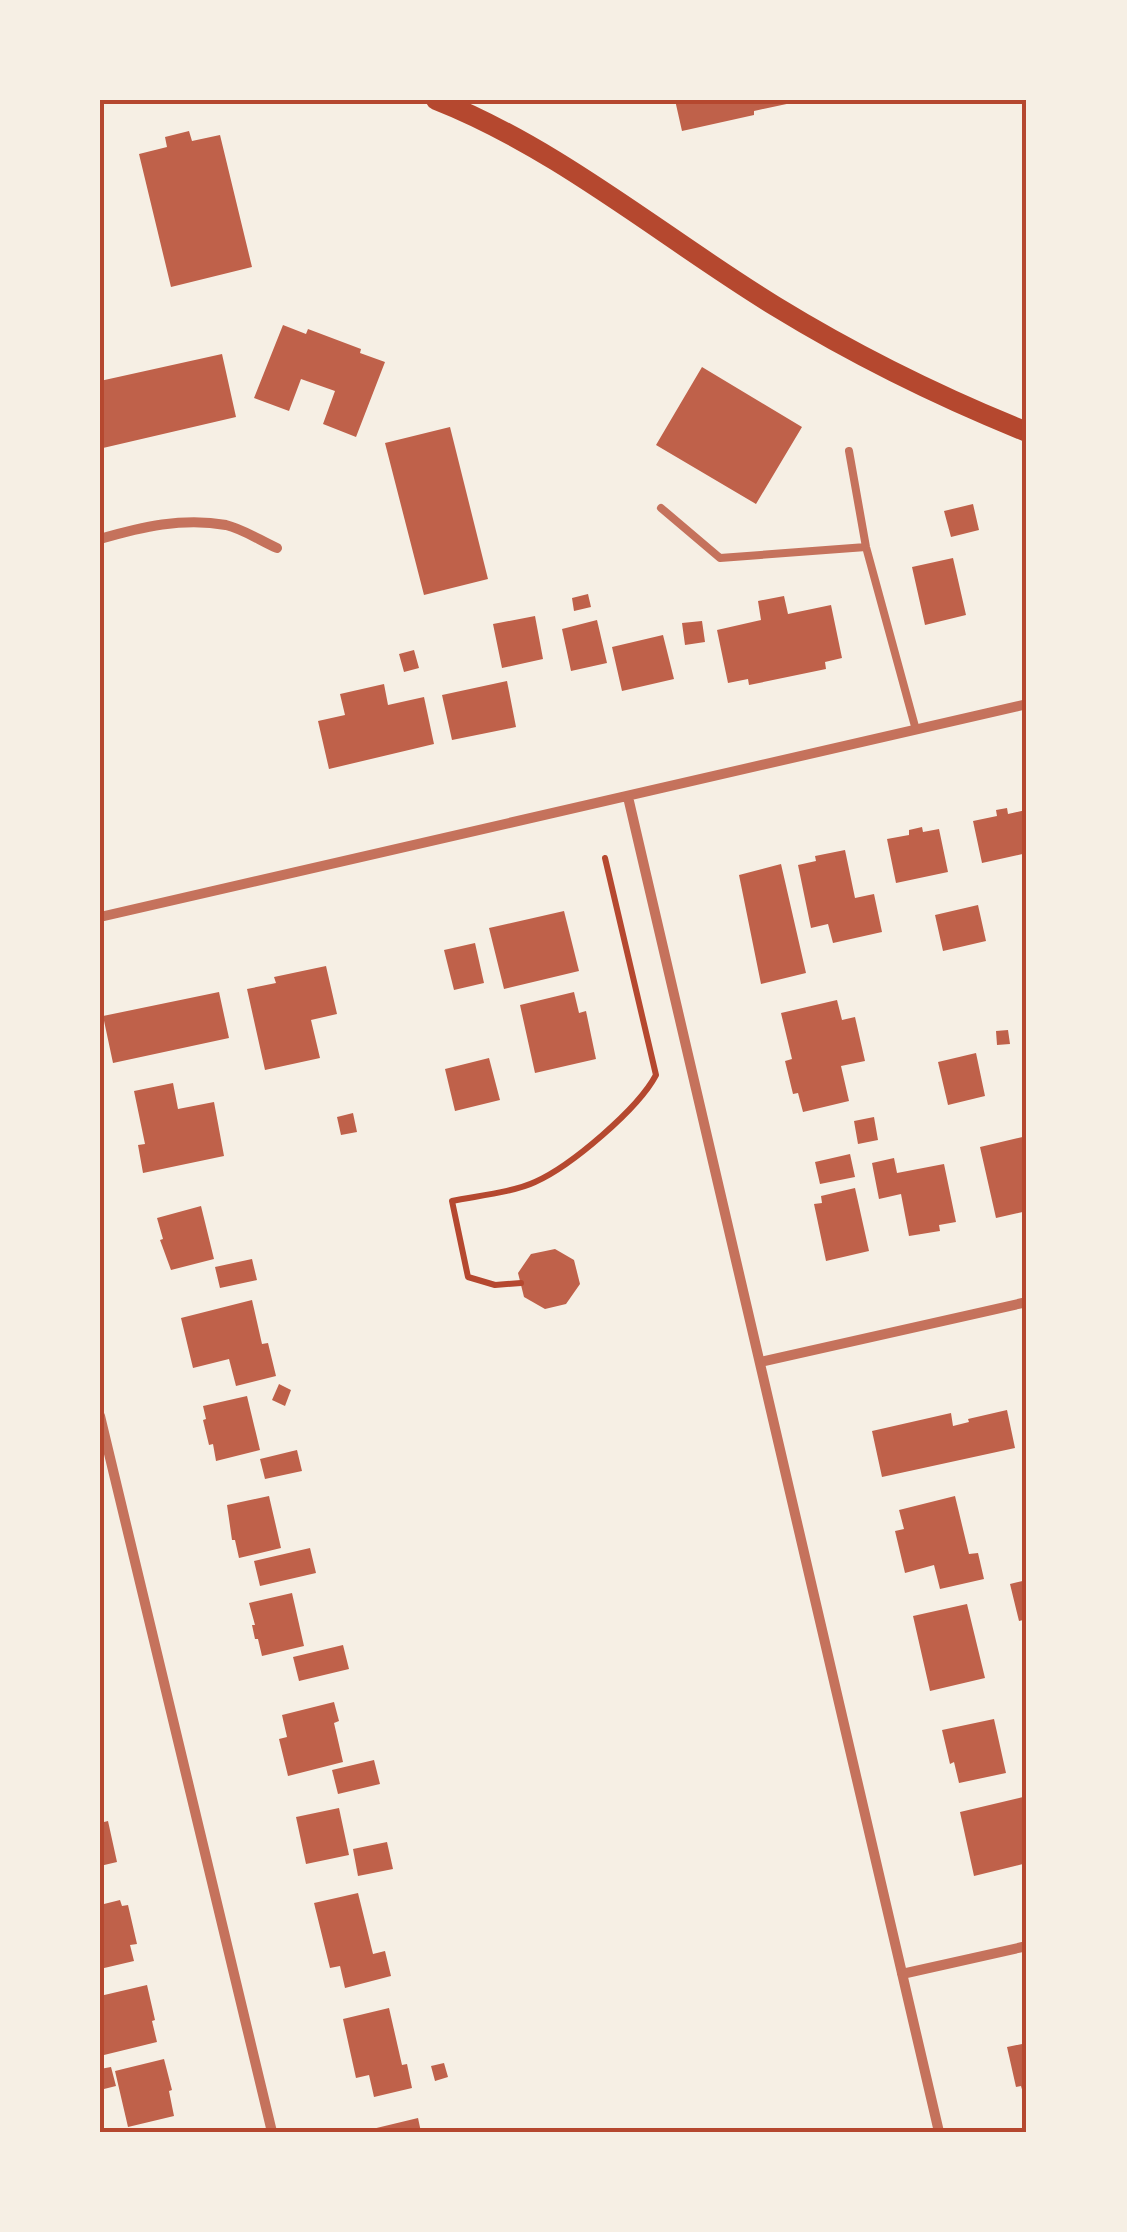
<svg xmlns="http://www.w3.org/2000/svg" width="1127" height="2232" font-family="'Source Sans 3',sans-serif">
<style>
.building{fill:#bf614a}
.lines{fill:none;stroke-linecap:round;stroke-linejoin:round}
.path{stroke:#b5482f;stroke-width:6}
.service{stroke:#c5725c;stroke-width:8}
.minor{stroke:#c5725c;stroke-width:10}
.secondary{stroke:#b5482f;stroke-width:20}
.neatline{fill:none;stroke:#b5482f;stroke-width:4}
</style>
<rect width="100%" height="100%" fill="#f6efe4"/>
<path class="building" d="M 675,100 L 796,100 L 796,102 L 754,111 L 754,115 L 682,131 Z
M 189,131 L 192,141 L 220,135 L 252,267 L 171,287 L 139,154 L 167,147 L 165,137 Z
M 283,325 L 306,334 L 308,329 L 361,349 L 360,353 L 385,362 L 356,437 L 323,424 L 335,391 L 301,379 L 289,411 L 254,398 Z
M 222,354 L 236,417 L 103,448 L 100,435 L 100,381 Z
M 702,367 L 802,427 L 756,504 L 656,445 Z
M 450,427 L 488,579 L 424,595 L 385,443 Z
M 973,504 L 979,530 L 951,537 L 944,511 Z
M 953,558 L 966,615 L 925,625 L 912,567 Z
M 588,594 L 591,607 L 574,611 L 572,598 Z
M 784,596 L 788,614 L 831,605 L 842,658 L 825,662 L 826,669 L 749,685 L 748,679 L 728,683 L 717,630 L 761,620 L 758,601 Z
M 535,616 L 543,659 L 502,668 L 493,624 Z
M 597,620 L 607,663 L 571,671 L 562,629 Z
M 702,621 L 705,642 L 685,645 L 682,623 Z
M 663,635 L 674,679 L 622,691 L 612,647 Z
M 414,650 L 419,668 L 404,672 L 399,654 Z
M 507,681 L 516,727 L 452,740 L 442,695 Z
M 384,684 L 388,705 L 424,697 L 434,744 L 329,769 L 318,721 L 345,715 L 340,694 Z
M 1007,808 L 1008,814 L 1026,810 L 1027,853 L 982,863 L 973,821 L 997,816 L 996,810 Z
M 922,827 L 923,832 L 939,829 L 948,872 L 896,883 L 887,839 L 909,835 L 909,830 Z
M 845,850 L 855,898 L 874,894 L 882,932 L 833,943 L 828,924 L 811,928 L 798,865 L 816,861 L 815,856 Z
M 781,864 L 806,973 L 761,984 L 739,875 Z
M 978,905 L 986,941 L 943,951 L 935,915 Z
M 564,911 L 579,971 L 504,989 L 489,928 Z
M 475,943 L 484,983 L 454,990 L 444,950 Z
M 326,966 L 337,1014 L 311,1020 L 320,1058 L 265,1070 L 247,989 L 276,983 L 274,977 Z
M 219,992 L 229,1038 L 113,1063 L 103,1016 Z
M 574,992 L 579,1013 L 586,1011 L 596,1059 L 535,1073 L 520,1005 Z
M 837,1000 L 842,1020 L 855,1017 L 865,1061 L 841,1066 L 849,1101 L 803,1112 L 798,1093 L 793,1094 L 785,1061 L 792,1059 L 781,1013 Z
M 1008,1030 L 1010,1044 L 997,1045 L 996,1031 Z
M 976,1053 L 985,1096 L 948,1105 L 938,1062 Z
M 489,1058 L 500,1100 L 455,1111 L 445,1069 Z
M 173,1083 L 178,1109 L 214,1102 L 224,1156 L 143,1173 L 138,1145 L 145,1144 L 134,1091 Z
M 353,1113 L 357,1132 L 341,1135 L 337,1117 Z
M 874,1117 L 878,1140 L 858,1144 L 854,1121 Z
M 1027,1136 L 1027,1211 L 996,1218 L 980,1147 Z
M 850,1154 L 855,1177 L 820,1184 L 815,1162 Z
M 894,1158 L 897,1173 L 944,1164 L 956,1222 L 939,1225 L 940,1231 L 909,1236 L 901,1194 L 879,1199 L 872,1163 Z
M 855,1188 L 869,1251 L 826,1261 L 814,1204 L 822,1203 L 821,1196 Z
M 201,1206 L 214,1259 L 171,1270 L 160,1240 L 163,1239 L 157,1218 Z
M 555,1249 L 574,1260 L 580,1284 L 566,1304 L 545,1309 L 524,1297 L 518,1273 L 531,1254 Z
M 252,1259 L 257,1280 L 220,1288 L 215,1267 Z
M 252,1300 L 262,1344 L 268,1343 L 276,1376 L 236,1386 L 229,1359 L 193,1368 L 181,1318 Z
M 279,1384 L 291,1390 L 285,1406 L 272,1400 Z
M 247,1396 L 260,1450 L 216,1461 L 213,1444 L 209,1445 L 203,1420 L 206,1419 L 203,1406 Z
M 1007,1410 L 1015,1448 L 882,1477 L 872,1431 L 951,1413 L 953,1426 L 969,1422 L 968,1419 Z
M 297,1450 L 302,1471 L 265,1479 L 260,1459 Z
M 269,1496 L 281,1548 L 239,1558 L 235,1540 L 232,1540 L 227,1505 Z
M 955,1496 L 969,1554 L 978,1553 L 984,1579 L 940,1589 L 934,1565 L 905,1573 L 895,1531 L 904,1529 L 899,1510 Z
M 310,1548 L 316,1573 L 260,1586 L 254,1561 Z
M 1027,1580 L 1027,1619 L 1019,1621 L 1010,1584 Z
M 292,1593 L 304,1646 L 262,1656 L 258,1639 L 255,1639 L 252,1625 L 255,1625 L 249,1603 Z
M 967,1604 L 985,1678 L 930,1691 L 913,1616 Z
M 343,1645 L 349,1669 L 299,1681 L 293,1657 Z
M 334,1702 L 339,1721 L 334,1723 L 343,1762 L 288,1776 L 279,1739 L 287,1737 L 282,1715 Z
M 994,1719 L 1006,1773 L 959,1783 L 954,1762 L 950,1764 L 942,1730 Z
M 374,1760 L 380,1784 L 338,1794 L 332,1770 Z
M 1027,1796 L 1027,1863 L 974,1876 L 960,1812 Z
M 339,1808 L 349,1855 L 306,1864 L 296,1817 Z
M 108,1821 L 117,1862 L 100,1866 L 100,1823 Z
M 387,1842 L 393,1869 L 358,1876 L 353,1849 Z
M 358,1893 L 373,1954 L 385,1951 L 391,1976 L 345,1988 L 340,1966 L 330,1968 L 314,1903 Z
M 120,1900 L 122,1906 L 128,1905 L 137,1944 L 130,1945 L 134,1961 L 100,1969 L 100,1905 Z
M 147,1985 L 155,2020 L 152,2021 L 157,2042 L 104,2055 L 100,2036 L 100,1996 Z
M 389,2008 L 402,2065 L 407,2064 L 412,2088 L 374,2097 L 369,2075 L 356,2078 L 343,2019 Z
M 1027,2043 L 1027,2103 L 1026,2103 L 1021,2086 L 1016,2087 L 1007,2047 Z
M 164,2059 L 172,2090 L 169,2091 L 174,2116 L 128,2127 L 115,2071 Z
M 444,2063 L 448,2077 L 435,2081 L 431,2066 Z
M 111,2067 L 116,2086 L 100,2090 L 100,2069 Z
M 418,2118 L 421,2132 L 364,2132 L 364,2131 Z"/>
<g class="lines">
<path class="path" d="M 521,1283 L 495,1285 L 468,1277 L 452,1201 C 476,1196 514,1192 535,1182 C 571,1166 638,1109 656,1075 L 605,858"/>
<path class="service" d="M 849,451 L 866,547 L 916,730
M 661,508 L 720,558 L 866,547"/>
<path class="minor" d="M 100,539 C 141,527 183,517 226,525 C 243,529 261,541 277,548
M 628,797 L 939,2132
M 100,917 L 1027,704
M 760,1362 L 1027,1302
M 100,1416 L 272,2132
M 902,1974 L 1027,1946"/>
<path class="secondary" d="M 436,100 C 558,148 664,238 775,306 C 855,355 940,397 1027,432"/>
</g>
<rect width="1127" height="2232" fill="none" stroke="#f6efe4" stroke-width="205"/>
<rect x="102" y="102" width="922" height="2028" class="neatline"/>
</svg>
